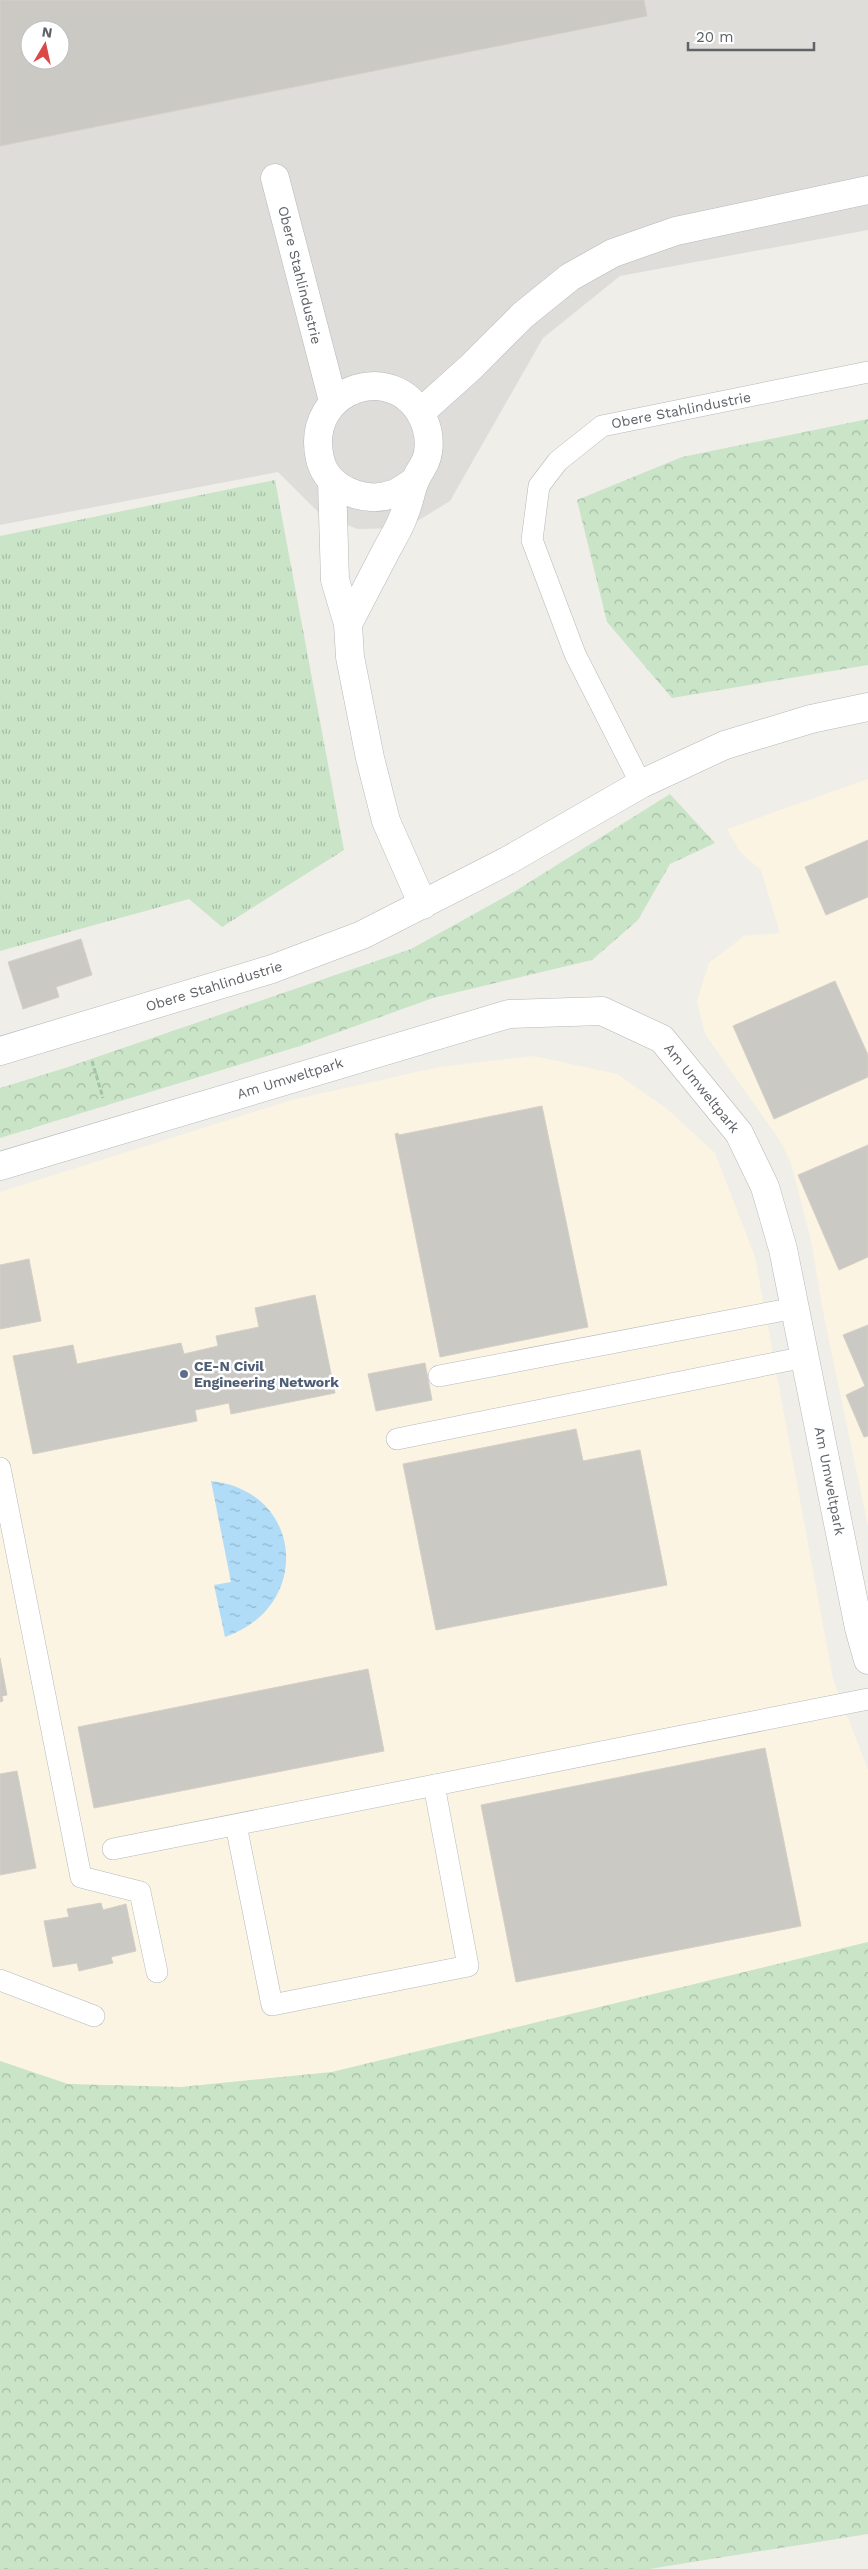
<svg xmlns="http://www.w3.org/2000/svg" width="868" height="2569" font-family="'Work Sans',sans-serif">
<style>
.commercial{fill:#fbf4e2}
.industrial{fill:#dfddda;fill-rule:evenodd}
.grass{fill:url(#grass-tufts)}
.forest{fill:url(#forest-crowns)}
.water{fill:url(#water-ripples)}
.building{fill:#cbc9c4;stroke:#d4cfc7;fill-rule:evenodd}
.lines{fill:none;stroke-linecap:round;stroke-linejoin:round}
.service-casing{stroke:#b5b8bb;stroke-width:22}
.minor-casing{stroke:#b5b8bb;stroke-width:29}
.path{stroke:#a1c5a9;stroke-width:3;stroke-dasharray:5 2.5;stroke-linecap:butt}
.service{stroke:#fff;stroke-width:21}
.minor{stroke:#fff;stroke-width:28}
.service-dot{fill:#5c6f8a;stroke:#fff;stroke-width:2}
.labels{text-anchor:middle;stroke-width:5;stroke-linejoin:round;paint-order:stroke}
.street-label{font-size:14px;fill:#5f6367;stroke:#fff}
.service-label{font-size:14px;font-weight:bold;fill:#4e5e75;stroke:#fff;text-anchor:start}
</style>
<defs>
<pattern id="grass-tufts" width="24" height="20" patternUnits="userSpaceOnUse" patternTransform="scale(1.25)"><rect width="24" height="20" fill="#c9e4c7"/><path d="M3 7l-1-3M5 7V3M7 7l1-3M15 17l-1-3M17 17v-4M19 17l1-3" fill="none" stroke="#a6bca5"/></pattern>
<pattern id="forest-crowns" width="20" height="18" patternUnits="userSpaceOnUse" patternTransform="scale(1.25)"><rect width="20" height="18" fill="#c9e4c7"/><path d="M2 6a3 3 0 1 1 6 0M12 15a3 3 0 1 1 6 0" fill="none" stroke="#a6bca5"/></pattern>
<pattern id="water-ripples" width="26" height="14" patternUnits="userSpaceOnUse" patternTransform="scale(1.25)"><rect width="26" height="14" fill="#b1dcf7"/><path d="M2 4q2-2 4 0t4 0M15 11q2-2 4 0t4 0" fill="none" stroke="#93b6cc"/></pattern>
</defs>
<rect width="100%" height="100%" fill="#f0eee8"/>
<path class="commercial" d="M 868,779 L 868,1526 L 824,1317 L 811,1240 L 791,1163 L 780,1141 L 705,1034 L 697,1001 L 709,963 L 744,936 L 780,933 L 761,870 L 741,853 L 727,829 Z
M 534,1056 L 617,1074 L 666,1108 L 715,1153 L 755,1257 L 833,1679 L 868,1770 L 868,1942 L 332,2072 L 181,2087 L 68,2084 L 0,2061 L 0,1192 L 292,1100 L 439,1067 Z"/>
<path class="industrial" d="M 0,0 L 868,0 L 868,230 L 620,276 L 543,338 L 450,501 L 406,528 L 358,529 L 322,516 L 278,472 L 0,525 ZM 30,30 L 60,30 L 60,60 L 30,60 Z"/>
<path class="grass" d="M 275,480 L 344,850 L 222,927 L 189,899 L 0,951 L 0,536 Z"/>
<path class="forest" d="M 868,419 L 868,665 L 672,698 L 607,622 L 577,500 L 682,457 Z
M 670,794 L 715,843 L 670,864 L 638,920 L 592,960 L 433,998 L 300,1046 L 0,1138 L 0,1088 L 65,1068 L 411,949 L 517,890 Z
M 868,1942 L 868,2534 L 649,2569 L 0,2569 L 0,2061 L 68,2084 L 181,2087 L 332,2072 Z"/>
<path class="water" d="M 211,1481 C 304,1491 313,1607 225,1637 L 214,1585 L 231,1582 Z"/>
<path class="building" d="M 0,0 L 644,0 L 647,16 L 0,146 ZM 30,30 L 60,30 L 60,60 L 30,60 Z
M 868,840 L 868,897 L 826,915 L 805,867 Z
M 81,939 L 92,975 L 56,987 L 59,997 L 23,1009 L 8,962 Z
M 835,981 L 868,1055 L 868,1077 L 774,1119 L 733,1026 Z
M 542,1106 L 588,1327 L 440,1357 L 395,1134 L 398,1133 L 399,1135 Z
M 868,1145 L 868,1257 L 839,1270 L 798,1175 Z
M 29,1259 L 41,1321 L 0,1329 L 0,1265 Z
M 315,1295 L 335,1393 L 231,1414 L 229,1403 L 195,1410 L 197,1421 L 33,1454 L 13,1356 L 73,1345 L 77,1364 L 181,1343 L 184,1354 L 218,1346 L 216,1336 L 259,1327 L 255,1308 Z
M 868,1325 L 868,1436 L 864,1437 L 846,1395 L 865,1386 L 843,1335 Z
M 425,1363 L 432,1400 L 376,1411 L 368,1374 Z
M 576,1429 L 583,1461 L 640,1450 L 667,1585 L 436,1630 L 403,1464 Z
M 0,1658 L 7,1695 L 2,1696 L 3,1701 L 0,1702 Z
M 368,1669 L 384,1751 L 94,1808 L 78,1727 Z
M 765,1748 L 801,1926 L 516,1982 L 481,1805 Z
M 17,1771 L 36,1868 L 0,1875 L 0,1774 Z
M 101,1903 L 103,1910 L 126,1904 L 136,1951 L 111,1957 L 113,1963 L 79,1971 L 77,1963 L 53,1967 L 44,1921 L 69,1917 L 67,1909 Z"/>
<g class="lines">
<defs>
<path id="service" d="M 641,784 L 575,654 L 532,540 L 539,486 L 558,461 L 602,426 L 868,372
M 439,1376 L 795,1308
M 397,1439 L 805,1357
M 0,1468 L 81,1877 L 140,1892 L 157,1972
M 236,1825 L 272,2005 L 468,1966 L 434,1785
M 113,1849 L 868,1699
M 0,1980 L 94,2016"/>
<path id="minor" d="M 275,178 L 333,401
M 421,412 L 471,367 L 523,315 L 570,277 L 613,253 L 676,231 L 868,190
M 332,481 L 335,580 L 348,624 L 350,657 L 370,758 L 386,821 L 423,905
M 348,624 C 361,599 374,574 387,549 C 393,538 400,527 404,515 C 412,496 410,486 423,466 C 430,455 430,438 426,426 C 402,356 303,385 320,459 C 327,490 366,504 393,494 C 400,492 407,486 413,482
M 0,1051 L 272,969 L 362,935 L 507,861 L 641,784 L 725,745 L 811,719 L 868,707
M 0,1166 L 509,1014 L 602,1011 L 662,1039 L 739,1133 L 765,1187 L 783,1249 L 859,1628 L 868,1660"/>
</defs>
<use href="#service" class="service-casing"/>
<use href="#minor" class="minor-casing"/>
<path class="path" d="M 92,1061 L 103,1098"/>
<use href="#service" class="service"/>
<use href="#minor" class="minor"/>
</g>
<circle class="service-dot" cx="184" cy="1374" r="5"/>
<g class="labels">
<g class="street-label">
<text transform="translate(300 275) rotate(76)" y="5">Obere Stahlindustrie</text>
<text transform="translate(681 410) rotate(-11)" y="5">Obere Stahlindustrie</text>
<text transform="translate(214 986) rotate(-17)" y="5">Obere Stahlindustrie</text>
<text transform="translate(290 1078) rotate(-17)" y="5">Am Umweltpark</text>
<text transform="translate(702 1088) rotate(51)" y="5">Am Umweltpark</text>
<text transform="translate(830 1481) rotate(79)" y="5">Am Umweltpark</text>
</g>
<g class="service-label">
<text x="194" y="1371">CE-N Civil<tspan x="194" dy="16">Engineering Network</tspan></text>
</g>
</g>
<g transform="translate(45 45) rotate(9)"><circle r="24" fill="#ffffff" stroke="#bfc1c2"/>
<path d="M0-4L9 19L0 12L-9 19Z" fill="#d94945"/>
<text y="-8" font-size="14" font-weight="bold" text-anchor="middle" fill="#5f6367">N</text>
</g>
<path d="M688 42v8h126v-8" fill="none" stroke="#5f6367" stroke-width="2.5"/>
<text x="696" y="42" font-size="15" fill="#5f6367" stroke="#ffffff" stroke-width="4" paint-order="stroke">20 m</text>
</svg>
